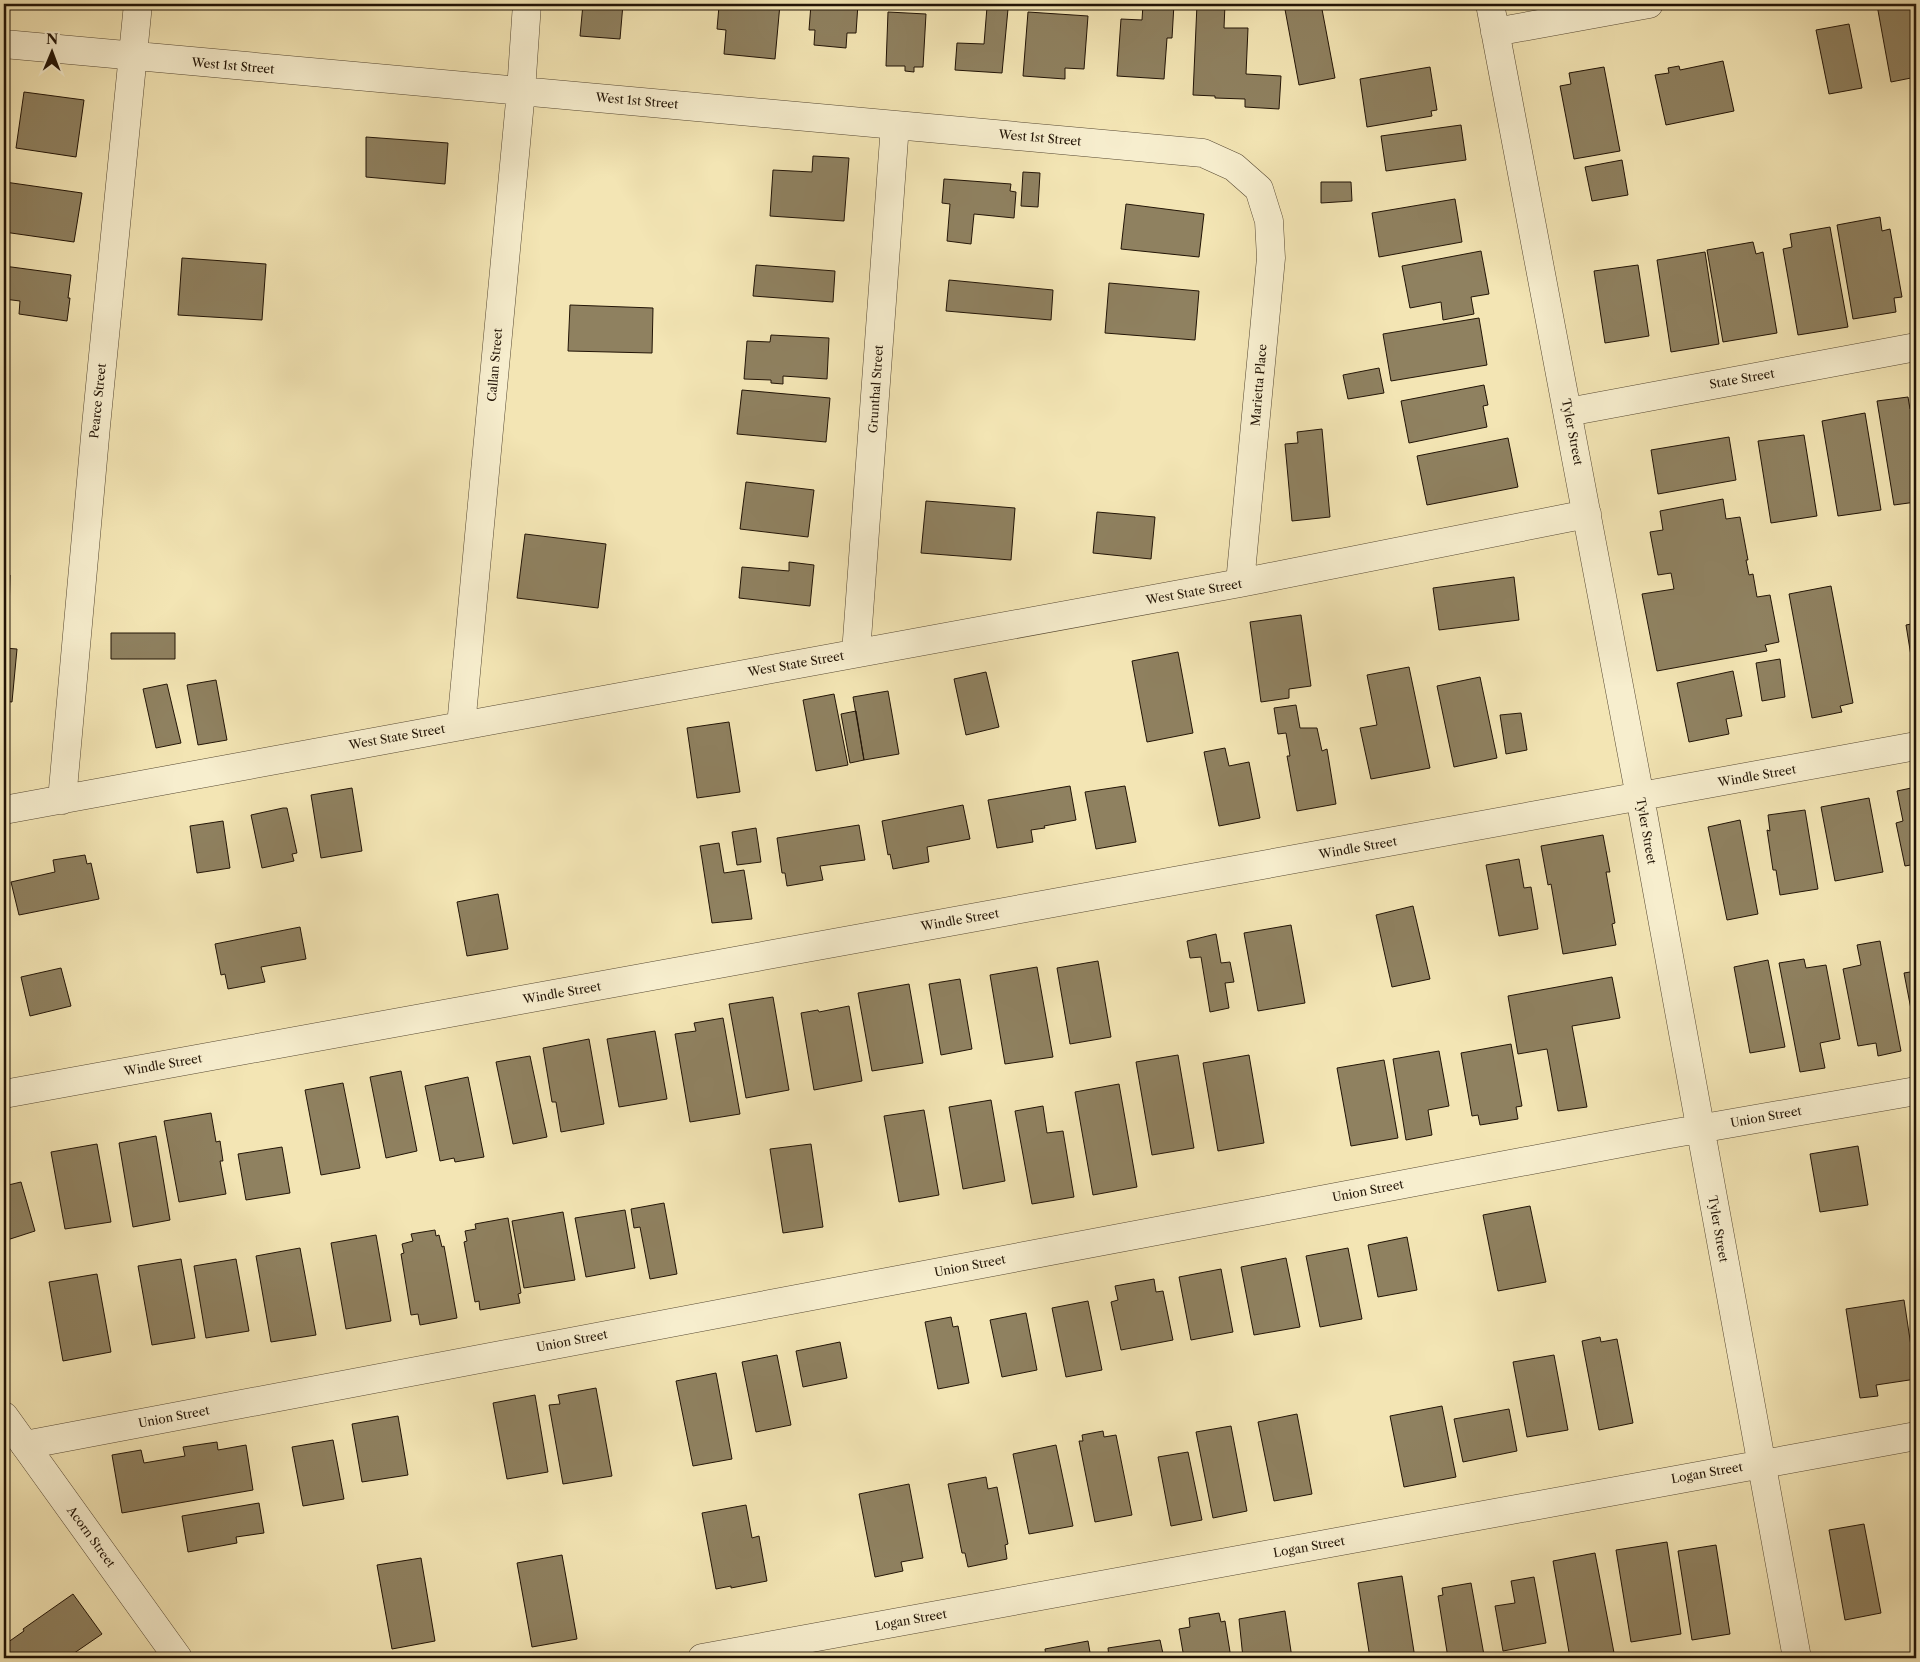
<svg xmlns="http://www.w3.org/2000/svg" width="1920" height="1662" font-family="'Libre Caslon Text',serif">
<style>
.building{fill:#8f8160;stroke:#221406}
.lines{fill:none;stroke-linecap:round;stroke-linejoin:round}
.minor-casing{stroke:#564832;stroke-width:29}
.tertiary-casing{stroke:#564832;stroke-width:29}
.minor{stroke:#f7eece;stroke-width:28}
.tertiary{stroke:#f7eece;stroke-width:28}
.labels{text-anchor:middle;stroke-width:5;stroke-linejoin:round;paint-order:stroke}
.street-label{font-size:12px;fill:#221406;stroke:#f7eece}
</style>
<rect width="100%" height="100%" fill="#f3e5b4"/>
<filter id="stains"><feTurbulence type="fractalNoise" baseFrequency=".004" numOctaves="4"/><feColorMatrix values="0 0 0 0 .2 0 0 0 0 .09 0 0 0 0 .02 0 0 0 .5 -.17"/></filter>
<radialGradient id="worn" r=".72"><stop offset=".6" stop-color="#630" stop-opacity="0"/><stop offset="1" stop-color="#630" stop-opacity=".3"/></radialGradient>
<path class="building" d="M 583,4 L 623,4 L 620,39 L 580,36 Z
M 729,4 L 780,4 L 775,59 L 724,54 L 726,30 L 717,29 L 719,6 L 729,7 Z
M 811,4 L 858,4 L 856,33 L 847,33 L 846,48 L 814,45 L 815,30 L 809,30 Z
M 1143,4 L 1174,4 L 1172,38 L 1167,38 L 1164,79 L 1117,76 L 1121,19 L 1142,20 Z
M 1197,4 L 1225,4 L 1224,28 L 1248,28 L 1246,74 L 1281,76 L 1279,109 L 1245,107 L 1245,99 L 1215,98 L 1215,96 L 1193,95 Z
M 1284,4 L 1321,4 L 1335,78 L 1299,85 Z
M 1885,4 L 1916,4 L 1916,77 L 1891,82 L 1877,5 Z
M 987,7 L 1008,9 L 1002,73 L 955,70 L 957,43 L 984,44 Z
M 888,12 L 926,14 L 923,67 L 914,67 L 914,72 L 905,71 L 905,66 L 886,66 Z
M 1028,12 L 1088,16 L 1084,69 L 1065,68 L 1065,79 L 1023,76 Z
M 1849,24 L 1862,88 L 1829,94 L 1816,30 Z
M 1723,61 L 1734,111 L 1666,125 L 1655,75 L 1669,73 L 1668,68 L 1679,66 L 1680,70 Z
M 1430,67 L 1437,110 L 1431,111 L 1432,116 L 1367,127 L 1360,79 Z
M 1604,67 L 1620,151 L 1574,159 L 1560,86 L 1571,84 L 1569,73 Z
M 24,92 L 84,100 L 76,157 L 16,148 Z
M 1461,125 L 1466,160 L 1386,171 L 1381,136 Z
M 366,137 L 448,143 L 445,184 L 366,177 Z
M 813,156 L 849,158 L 844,221 L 770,216 L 773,170 L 812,172 Z
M 1622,160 L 1628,195 L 1592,201 L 1585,167 Z
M 1023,172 L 1040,173 L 1038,207 L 1021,206 Z
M 944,179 L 1011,184 L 1010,191 L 1016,192 L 1014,218 L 974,214 L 971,244 L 947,241 L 950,204 L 942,203 Z
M 5,182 L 82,193 L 74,242 L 4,232 Z
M 1321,182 L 1351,182 L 1352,201 L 1321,203 Z
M 1455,199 L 1462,242 L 1379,257 L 1372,213 Z
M 1126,204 L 1204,214 L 1199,257 L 1121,249 Z
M 1880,217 L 1882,231 L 1890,229 L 1902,297 L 1894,298 L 1896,312 L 1853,319 L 1837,225 Z
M 1830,227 L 1848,327 L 1798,335 L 1783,249 L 1792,247 L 1790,234 Z
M 1753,242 L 1756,254 L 1763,252 L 1777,333 L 1723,342 L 1707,250 Z
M 1481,251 L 1489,294 L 1471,297 L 1474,314 L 1443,320 L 1441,302 L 1410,308 L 1402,266 Z
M 1705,252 L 1719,344 L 1671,352 L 1657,260 Z
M 182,258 L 266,264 L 262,320 L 178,315 Z
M 756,265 L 835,271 L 833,302 L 753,296 Z
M 1638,265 L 1649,336 L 1605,343 L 1594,271 Z
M 4,266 L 71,275 L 68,298 L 70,298 L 67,321 L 19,314 L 20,301 L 4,299 Z
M 949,280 L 1053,290 L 1051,320 L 946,311 Z
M 1109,283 L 1199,291 L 1195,340 L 1105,333 Z
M 570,305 L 653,308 L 652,353 L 568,351 Z
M 1479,318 L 1487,365 L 1391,381 L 1383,334 Z
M 771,335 L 829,338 L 827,379 L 783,376 L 783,384 L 771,383 L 771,380 L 744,379 L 747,341 L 770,342 Z
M 1379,368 L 1384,393 L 1348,399 L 1343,375 Z
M 1484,385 L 1488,405 L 1483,406 L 1487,427 L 1409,443 L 1401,401 Z
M 742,390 L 830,398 L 826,442 L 737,434 Z
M 1908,397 L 1910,409 L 1916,408 L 1916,502 L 1894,505 L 1877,401 Z
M 1865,413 L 1881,510 L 1838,516 L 1822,421 Z
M 1322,429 L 1330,517 L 1292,521 L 1285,444 L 1298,443 L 1297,432 Z
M 1804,435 L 1817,516 L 1771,523 L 1758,441 Z
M 1729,437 L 1736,480 L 1658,494 L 1651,450 Z
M 1508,438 L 1518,487 L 1427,505 L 1417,456 Z
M 746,482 L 814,490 L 808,537 L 740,529 Z
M 1723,499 L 1726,519 L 1740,517 L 1748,560 L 1746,560 L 1749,575 L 1753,574 L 1757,597 L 1770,595 L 1779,642 L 1765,645 L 1767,651 L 1657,671 L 1642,594 L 1674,589 L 1671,573 L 1658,575 L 1650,532 L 1663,530 L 1660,511 Z
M 926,501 L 1015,508 L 1011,560 L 921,553 Z
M 1097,512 L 1155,517 L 1151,559 L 1093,553 Z
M 525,534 L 606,544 L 598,608 L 517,598 Z
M 789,562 L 814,565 L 810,606 L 739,598 L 742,567 L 789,571 Z
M 4,575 L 10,575 L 9,617 L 4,617 Z
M 1514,577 L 1519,620 L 1439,630 L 1433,588 Z
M 1831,586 L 1853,703 L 1840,706 L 1842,712 L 1812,718 L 1789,594 Z
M 1301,615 L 1311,686 L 1289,689 L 1289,698 L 1261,702 L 1250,622 Z
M 1916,623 L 1916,687 L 1906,625 Z
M 111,633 L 175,633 L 175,659 L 111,659 Z
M 4,648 L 17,649 L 12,702 L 4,701 Z
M 1178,652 L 1193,733 L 1147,742 L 1132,661 Z
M 1780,659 L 1785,697 L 1762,701 L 1756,663 Z
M 1409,667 L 1430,768 L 1371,779 L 1360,728 L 1377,725 L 1367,675 Z
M 1733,671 L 1742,716 L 1726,719 L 1729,734 L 1689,742 L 1677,683 Z
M 986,672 L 999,727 L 966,735 L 954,679 Z
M 1480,677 L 1497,758 L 1454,767 L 1437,686 Z
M 216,680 L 227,740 L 198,745 L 187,685 Z
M 167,684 L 181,743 L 156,748 L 143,689 Z
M 888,691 L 899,754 L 864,760 L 853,697 Z
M 834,694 L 848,765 L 816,771 L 803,700 Z
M 1296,705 L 1300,728 L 1317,728 L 1322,751 L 1327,749 L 1336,804 L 1297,811 L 1287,756 L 1290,756 L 1286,733 L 1278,734 L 1274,708 Z
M 856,711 L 864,760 L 850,763 L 841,714 Z
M 1521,713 L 1527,750 L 1506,754 L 1500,715 Z
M 729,722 L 740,792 L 697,798 L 687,728 Z
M 1225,748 L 1229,766 L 1249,762 L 1260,818 L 1219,826 L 1204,752 Z
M 1070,786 L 1076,820 L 1044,826 L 1045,828 L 1031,830 L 1033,842 L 997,848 L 988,800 Z
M 1125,786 L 1136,842 L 1096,849 L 1085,792 Z
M 1916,787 L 1916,864 L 1905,866 L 1896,823 L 1903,821 L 1897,791 Z
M 352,788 L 362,851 L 321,858 L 311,795 Z
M 1869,798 L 1883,872 L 1835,881 L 1821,807 Z
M 963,805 L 970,839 L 927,847 L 929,862 L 893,869 L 890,854 L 888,855 L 882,821 Z
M 283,808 L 287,808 L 297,853 L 292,854 L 294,861 L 262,868 L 251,815 Z
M 1805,810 L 1818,889 L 1780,895 L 1776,870 L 1773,870 L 1767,830 L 1770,831 L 1768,815 Z
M 1740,820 L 1758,914 L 1727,920 L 1708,827 Z
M 223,821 L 230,868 L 197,873 L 190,826 Z
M 859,825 L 865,860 L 820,866 L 823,880 L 787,886 L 785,873 L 782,873 L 777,838 Z
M 756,828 L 761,862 L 737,865 L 732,832 Z
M 1603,835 L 1610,872 L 1606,872 L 1615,923 L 1612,924 L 1616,945 L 1563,954 L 1551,884 L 1548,885 L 1541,846 Z
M 719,843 L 724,873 L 744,870 L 752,919 L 712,923 L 700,846 Z
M 85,855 L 87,864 L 91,863 L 99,899 L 19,915 L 11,882 L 55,872 L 53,860 Z
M 1519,859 L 1524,888 L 1531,887 L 1538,929 L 1499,936 L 1486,865 Z
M 498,894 L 508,949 L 467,956 L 457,902 Z
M 1413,906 L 1430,979 L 1392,987 L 1376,915 Z
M 1291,925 L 1305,1003 L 1258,1011 L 1244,933 Z
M 300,927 L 306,959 L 261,967 L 265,982 L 228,989 L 225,974 L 221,975 L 215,944 Z
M 1216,934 L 1221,963 L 1230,962 L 1234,982 L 1225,983 L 1229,1008 L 1210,1012 L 1201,957 L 1190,958 L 1187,941 Z
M 1880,941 L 1901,1051 L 1878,1056 L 1876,1043 L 1858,1046 L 1843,969 L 1861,965 L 1857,945 Z
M 1804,959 L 1806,968 L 1826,965 L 1840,1039 L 1820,1043 L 1825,1068 L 1800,1072 L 1779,963 Z
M 1768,960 L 1785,1047 L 1750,1053 L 1734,967 Z
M 1098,961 L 1111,1037 L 1070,1044 L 1057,968 Z
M 1037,967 L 1053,1057 L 1005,1064 L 990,975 Z
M 61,968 L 71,1006 L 30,1016 L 21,977 Z
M 1916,971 L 1916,1035 L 1904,973 Z
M 1612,977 L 1620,1018 L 1572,1026 L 1587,1107 L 1558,1111 L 1547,1049 L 1518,1054 L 1508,996 Z
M 960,979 L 972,1049 L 941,1055 L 929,984 Z
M 909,984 L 923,1063 L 872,1071 L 858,993 Z
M 773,997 L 789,1090 L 746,1098 L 729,1004 Z
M 849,1006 L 862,1081 L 814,1090 L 801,1013 L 818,1010 L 819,1012 Z
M 723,1018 L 740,1114 L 690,1122 L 675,1034 L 696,1031 L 694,1023 Z
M 655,1031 L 667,1099 L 619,1107 L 607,1039 Z
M 589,1039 L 604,1124 L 561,1132 L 556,1102 L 552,1102 L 543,1048 Z
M 1511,1044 L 1522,1106 L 1516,1107 L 1518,1119 L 1480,1125 L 1478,1115 L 1472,1116 L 1461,1053 Z
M 1439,1051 L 1449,1106 L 1428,1110 L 1432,1135 L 1406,1140 L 1393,1059 Z
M 1178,1055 L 1194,1148 L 1152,1155 L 1136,1062 Z
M 1249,1055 L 1264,1143 L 1218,1151 L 1203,1063 Z
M 530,1056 L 547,1137 L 513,1144 L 496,1062 Z
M 1384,1060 L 1398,1138 L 1351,1146 L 1337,1068 Z
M 401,1071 L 417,1151 L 386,1158 L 370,1077 Z
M 468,1077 L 484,1157 L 455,1162 L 454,1158 L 440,1161 L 425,1086 Z
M 343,1083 L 360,1168 L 321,1175 L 305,1090 Z
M 1119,1084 L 1137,1187 L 1093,1195 L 1075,1092 Z
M 991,1100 L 1005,1181 L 963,1189 L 949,1107 Z
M 1043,1106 L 1047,1133 L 1063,1131 L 1074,1197 L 1032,1204 L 1015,1111 Z
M 924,1110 L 939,1195 L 899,1202 L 884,1116 Z
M 211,1113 L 216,1142 L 220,1141 L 223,1161 L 220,1161 L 226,1194 L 179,1202 L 164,1121 Z
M 156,1136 L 170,1220 L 133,1227 L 119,1143 Z
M 97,1144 L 111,1222 L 65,1229 L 51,1152 Z
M 811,1144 L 823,1227 L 783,1233 L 770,1149 Z
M 1858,1146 L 1868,1205 L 1820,1212 L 1810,1154 Z
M 282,1147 L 290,1193 L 246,1200 L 238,1154 Z
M 21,1182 L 35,1231 L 4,1241 L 4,1186 Z
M 664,1203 L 677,1274 L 650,1279 L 640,1227 L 634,1228 L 631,1209 Z
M 1530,1206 L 1546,1282 L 1498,1291 L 1483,1215 Z
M 625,1210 L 635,1268 L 586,1277 L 575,1218 Z
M 563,1212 L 575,1280 L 524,1288 L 512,1221 Z
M 508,1218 L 521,1293 L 518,1294 L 520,1303 L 480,1310 L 479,1301 L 475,1302 L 464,1242 L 467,1241 L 465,1231 L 476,1229 L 475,1224 Z
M 435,1230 L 436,1236 L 439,1235 L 442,1247 L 444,1246 L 457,1318 L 420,1325 L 418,1314 L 411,1315 L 401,1254 L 404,1253 L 402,1244 L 413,1241 L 411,1234 Z
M 376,1235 L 391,1321 L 346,1329 L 331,1243 Z
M 1407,1237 L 1417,1290 L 1378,1297 L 1368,1245 Z
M 300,1248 L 316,1335 L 271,1342 L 256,1256 Z
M 1348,1248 L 1362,1319 L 1320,1327 L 1306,1256 Z
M 1286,1258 L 1300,1327 L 1254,1335 L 1241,1267 Z
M 181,1259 L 195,1338 L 152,1345 L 138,1266 Z
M 236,1259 L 249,1331 L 206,1338 L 194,1266 Z
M 1221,1269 L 1233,1332 L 1191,1340 L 1179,1277 Z
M 97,1274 L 111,1352 L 63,1361 L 49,1282 Z
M 1154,1279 L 1156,1292 L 1163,1291 L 1173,1340 L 1121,1350 L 1111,1302 L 1118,1300 L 1115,1286 Z
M 1904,1300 L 1916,1379 L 1876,1385 L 1878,1396 L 1860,1398 L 1846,1309 Z
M 1088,1301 L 1102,1370 L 1066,1377 L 1052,1308 Z
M 1026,1313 L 1037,1370 L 1002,1377 L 990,1320 Z
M 951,1317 L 953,1327 L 958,1326 L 969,1383 L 938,1389 L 925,1322 Z
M 1600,1337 L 1601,1342 L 1617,1339 L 1633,1423 L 1599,1430 L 1582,1341 Z
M 840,1342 L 847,1378 L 803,1387 L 796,1351 Z
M 777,1355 L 791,1425 L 756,1432 L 742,1362 Z
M 1554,1355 L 1568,1430 L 1527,1437 L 1513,1362 Z
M 716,1373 L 732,1459 L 693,1466 L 676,1381 Z
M 596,1388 L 612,1476 L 563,1484 L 549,1405 L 560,1404 L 558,1395 Z
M 535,1395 L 548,1472 L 507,1479 L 493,1403 Z
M 1442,1406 L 1456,1477 L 1404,1487 L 1390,1416 Z
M 1509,1409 L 1517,1451 L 1463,1462 L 1454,1419 Z
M 1297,1414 L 1312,1494 L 1274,1501 L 1258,1422 Z
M 398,1416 L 408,1475 L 362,1482 L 352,1424 Z
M 1231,1426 L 1247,1511 L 1213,1518 L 1196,1432 Z
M 1103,1431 L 1104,1437 L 1116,1435 L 1132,1515 L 1095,1522 L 1079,1441 L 1083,1441 L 1082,1435 Z
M 333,1440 L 344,1499 L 303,1506 L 292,1447 Z
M 217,1442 L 218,1450 L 246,1445 L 253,1490 L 122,1513 L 112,1455 L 141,1450 L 144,1463 L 185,1456 L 183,1447 Z
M 1056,1445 L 1073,1526 L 1029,1534 L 1013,1454 Z
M 1188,1452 L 1202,1520 L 1171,1526 L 1158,1457 Z
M 986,1477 L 988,1489 L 997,1487 L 1008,1544 L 1005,1545 L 1007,1559 L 968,1567 L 965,1553 L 962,1553 L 948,1484 Z
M 909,1484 L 923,1558 L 901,1562 L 903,1571 L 875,1577 L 859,1494 Z
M 259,1503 L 264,1533 L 236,1537 L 237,1543 L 188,1552 L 182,1516 Z
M 746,1505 L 752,1538 L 759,1536 L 767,1581 L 731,1588 L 731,1586 L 716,1589 L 702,1513 Z
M 1864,1524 L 1881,1613 L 1845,1620 L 1829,1530 Z
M 1667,1542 L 1681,1634 L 1631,1642 L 1616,1550 Z
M 1716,1545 L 1730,1634 L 1692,1640 L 1678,1551 Z
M 1595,1553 L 1615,1658 L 1570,1658 L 1553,1561 Z
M 562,1555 L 577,1639 L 532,1647 L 517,1563 Z
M 421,1558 L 435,1641 L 392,1649 L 377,1565 Z
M 1402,1576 L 1415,1658 L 1370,1658 L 1358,1583 Z
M 1534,1577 L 1546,1643 L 1503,1651 L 1495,1606 L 1515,1603 L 1511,1581 Z
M 1471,1583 L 1484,1655 L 1464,1658 L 1448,1658 L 1438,1596 L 1443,1595 L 1442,1588 Z
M 73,1594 L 102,1634 L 67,1658 L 4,1658 L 4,1652 L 7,1649 L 4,1645 L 24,1631 L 23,1629 Z
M 1285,1611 L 1292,1658 L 1243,1658 L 1239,1619 Z
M 1219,1613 L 1221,1622 L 1225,1621 L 1231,1658 L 1184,1658 L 1179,1629 L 1190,1627 L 1189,1618 Z
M 1160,1640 L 1164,1658 L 1109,1658 L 1108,1648 Z
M 1088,1641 L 1091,1658 L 1046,1658 L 1045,1649 Z"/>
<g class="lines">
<defs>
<path id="minor" d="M 1490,4 L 1640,797 L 1797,1658
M 1495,32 L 1649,4
M 4,44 L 1203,153 L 1234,167 L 1259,189 L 1269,221 L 1271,258 L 1240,583
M 1568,412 L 1916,347
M 856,653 L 895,125
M 461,726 L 521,91 L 527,4
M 62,800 L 96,426 L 138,4
M 4,810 L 1240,583 L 1587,514
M 4,1094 L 1916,746
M 25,1445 L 1664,1135 L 1916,1091
M 702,1658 L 1916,1436"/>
<path id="tertiary" d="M 4,1416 L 178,1658"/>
</defs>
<use href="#minor" class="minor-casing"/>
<use href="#tertiary" class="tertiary-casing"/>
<use href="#minor" class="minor"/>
<use href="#tertiary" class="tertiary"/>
</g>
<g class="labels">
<g class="street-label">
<text transform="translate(233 66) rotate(5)" y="4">West 1st Street</text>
<text transform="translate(637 101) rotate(5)" y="4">West 1st Street</text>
<text transform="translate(1040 138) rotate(5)" y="4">West 1st Street</text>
<text transform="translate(495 365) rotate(-85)" y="4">Callan Street</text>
<text transform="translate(1742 379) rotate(-10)" y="4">State Street</text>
<text transform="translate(1259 385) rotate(-85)" y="4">Marietta Place</text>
<text transform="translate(876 389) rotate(-86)" y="4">Grunthal Street</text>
<text transform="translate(98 401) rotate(-84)" y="4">Pearce Street</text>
<text transform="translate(1572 432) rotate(79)" y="4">Tyler Street</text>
<text transform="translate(1194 592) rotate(-10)" y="4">West State Street</text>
<text transform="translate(796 664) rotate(-10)" y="4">West State Street</text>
<text transform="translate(397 737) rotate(-10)" y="4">West State Street</text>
<text transform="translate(1757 776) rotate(-10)" y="4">Windle Street</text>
<text transform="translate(1646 831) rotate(80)" y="4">Tyler Street</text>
<text transform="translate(1358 848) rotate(-10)" y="4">Windle Street</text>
<text transform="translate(960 920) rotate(-10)" y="4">Windle Street</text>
<text transform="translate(562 993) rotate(-10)" y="4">Windle Street</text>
<text transform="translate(163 1065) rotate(-10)" y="4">Windle Street</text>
<text transform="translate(1766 1117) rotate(-10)" y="4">Union Street</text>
<text transform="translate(1368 1191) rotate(-11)" y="4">Union Street</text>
<text transform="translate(1718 1229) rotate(80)" y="4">Tyler Street</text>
<text transform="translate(970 1266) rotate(-11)" y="4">Union Street</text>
<text transform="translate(572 1341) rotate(-11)" y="4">Union Street</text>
<text transform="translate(174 1417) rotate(-11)" y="4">Union Street</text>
<text transform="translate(1707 1473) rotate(-10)" y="4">Logan Street</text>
<text transform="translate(91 1537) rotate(54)" y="4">Acorn Street</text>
<text transform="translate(1309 1547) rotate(-10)" y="4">Logan Street</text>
<text transform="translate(911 1620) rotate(-10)" y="4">Logan Street</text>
</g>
</g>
<rect width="1920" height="1662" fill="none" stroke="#f3e5b4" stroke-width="20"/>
<rect x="5" y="5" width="1910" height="1652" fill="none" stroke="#221406" stroke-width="2.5"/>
<rect x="10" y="10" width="1900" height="1642" fill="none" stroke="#221406"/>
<g transform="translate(52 52) rotate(1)" stroke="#f7eece" stroke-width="4" paint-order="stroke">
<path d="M0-4L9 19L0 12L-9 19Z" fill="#221406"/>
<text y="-8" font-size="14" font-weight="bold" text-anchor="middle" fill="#221406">N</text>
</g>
<rect width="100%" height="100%" filter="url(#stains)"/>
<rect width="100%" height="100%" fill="url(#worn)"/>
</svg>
